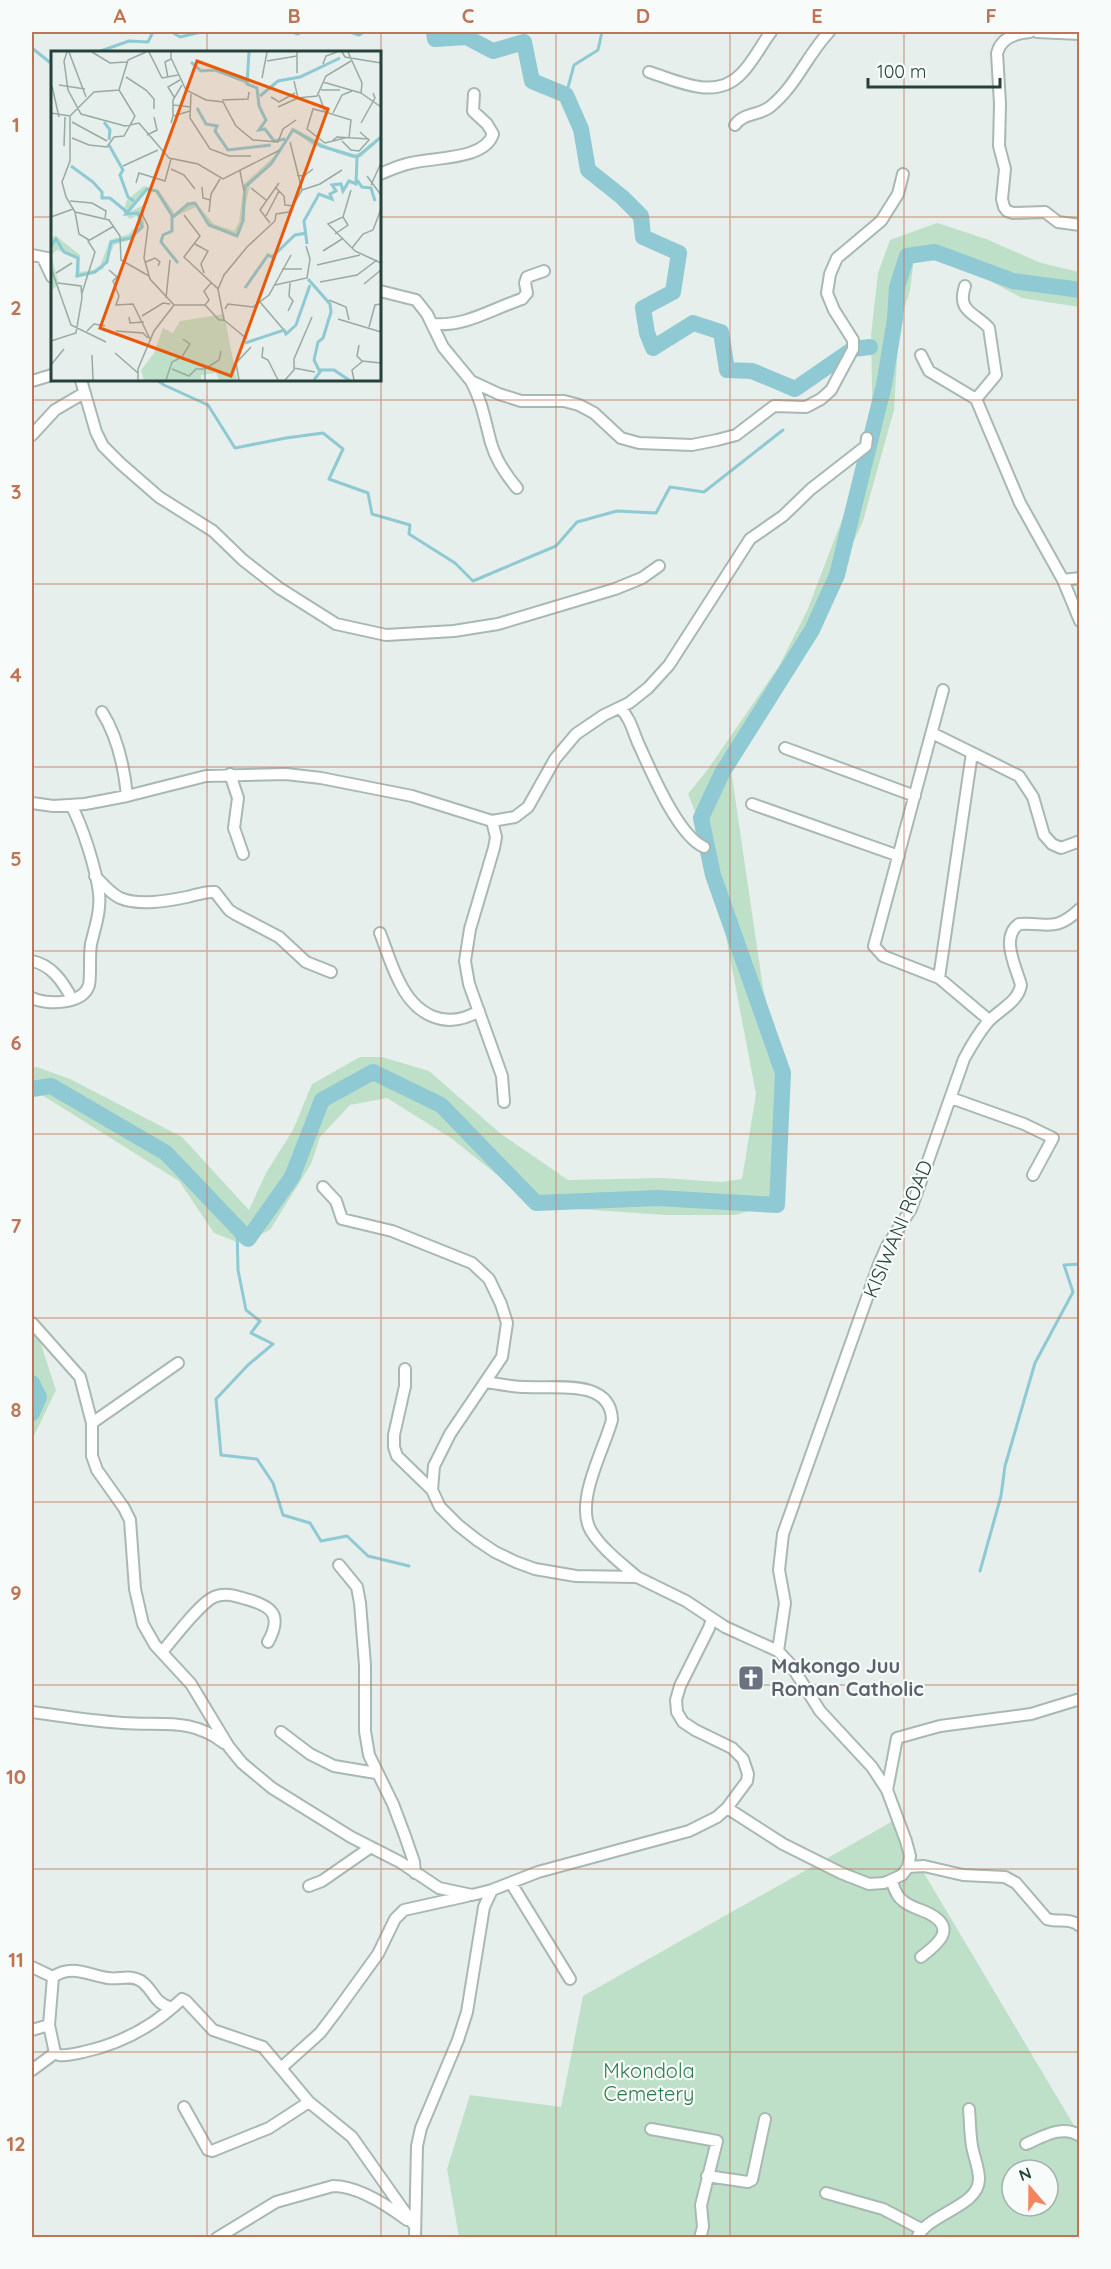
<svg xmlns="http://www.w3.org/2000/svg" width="1111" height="2269" font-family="Quicksand,sans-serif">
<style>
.green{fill:#bfe0c8;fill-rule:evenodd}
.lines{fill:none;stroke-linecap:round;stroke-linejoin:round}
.stream{stroke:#8ec9d4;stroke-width:3}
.river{stroke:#8ec9d4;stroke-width:16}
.minor-casing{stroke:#a8b8b2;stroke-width:14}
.minor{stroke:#fff;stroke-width:10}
.grid{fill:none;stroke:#c07456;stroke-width:1.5;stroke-opacity:0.55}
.labels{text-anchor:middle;stroke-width:4.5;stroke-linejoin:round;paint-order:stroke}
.street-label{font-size:20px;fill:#24423a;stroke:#f7fbf9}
.worship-label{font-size:20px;font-weight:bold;fill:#5b616d;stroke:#f7fbf9;text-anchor:start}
.park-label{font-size:20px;fill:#2d7a4b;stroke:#f7fbf9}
.inset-river{fill:none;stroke:#8ec9d4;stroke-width:3}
.inset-road{fill:none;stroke:#98aaa4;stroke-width:1.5}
.view{fill:#e8590c;fill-opacity:0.15;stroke:#e8590c;stroke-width:3}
.inset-edge{fill:none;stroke:#24423a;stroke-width:3}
.neatline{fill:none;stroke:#c07456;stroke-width:2}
.grid-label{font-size:20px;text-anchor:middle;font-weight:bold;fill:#c07456}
</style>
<rect width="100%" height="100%" fill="#e6efeb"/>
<path class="green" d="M 937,223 L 986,239 L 1041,263 L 1079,272 L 1079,307 L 1022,298 L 944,256 L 915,251 L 910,290 L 899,326 L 894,410 L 863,521 L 824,607 L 792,664 L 729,756 L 763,988 L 784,1076 L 784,1126 L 780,1203 L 735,1215 L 665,1215 L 536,1206 L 451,1138 L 387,1098 L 350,1105 L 320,1137 L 311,1164 L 270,1230 L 242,1244 L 214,1233 L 179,1181 L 42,1095 L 32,1096 L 32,1068 L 37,1067 L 70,1079 L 182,1137 L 249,1210 L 266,1173 L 293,1130 L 312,1084 L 360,1057 L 382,1057 L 429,1071 L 501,1134 L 568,1180 L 662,1178 L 721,1182 L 742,1179 L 756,1094 L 709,847 L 688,794 L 708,769 L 779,666 L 807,611 L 873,439 L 871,335 L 878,273 L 890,240 Z
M 32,1317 L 56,1390 L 32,1440 Z
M 893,1821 L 1079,2134 L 1079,2237 L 459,2237 L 447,2169 L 470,2095 L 561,2107 L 583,1996 ZM 1012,2170 L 1048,2170 L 1048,2206 L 1012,2206 Z"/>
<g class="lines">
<path class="stream" d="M 172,32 L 180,37 L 201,32
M 292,32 L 298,34 L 300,32
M 350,32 L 359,35 L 364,32
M 32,48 L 52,64
M 98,52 L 129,41 L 148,42 L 153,32
M 566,95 L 574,65 L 598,50 L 602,32
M 157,380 L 164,385 L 208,405 L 235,448 L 286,438 L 323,433 L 343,449 L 329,479 L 368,493 L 372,514 L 410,525 L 409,534 L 455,563 L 473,581 L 556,546 L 577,522 L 617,511 L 656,513 L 670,487 L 704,492 L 783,430
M 237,1228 L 238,1270 L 246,1310 L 260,1321 L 251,1333 L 273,1344 L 248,1365 L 216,1399 L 221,1455 L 257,1459 L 273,1483 L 283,1515 L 310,1523 L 321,1541 L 347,1536 L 368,1556 L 409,1566
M 980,1571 L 1001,1496 L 1005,1466 L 1035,1363 L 1073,1292 L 1064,1265 L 1080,1264"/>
<path class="river" d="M 434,32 L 435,39 L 466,37 L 493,51 L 524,42 L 532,81 L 566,95 L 581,129 L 588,170 L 622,197 L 641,216 L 643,237 L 679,253 L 673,292 L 643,308 L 647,333 L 653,348 L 693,323 L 721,332 L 727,370 L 752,371 L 795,389 L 853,349 L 870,347
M 32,1089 L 51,1086 L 166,1153 L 248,1239 L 292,1177 L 322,1100 L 373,1072 L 441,1105 L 536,1203 L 658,1198 L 777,1205 L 783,1073 L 713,875 L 701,818 L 722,773 L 812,630 L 837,575 L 884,385 L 895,319 L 897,287 L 907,256 L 935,252 L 1013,281 L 1080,290
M 32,1383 L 39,1397 L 32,1413"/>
<defs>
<path id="minor" d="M 1030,32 C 1016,33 1001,38 997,53 L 1000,104 L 999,146 L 1005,169 L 1002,199 L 1004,207 L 1007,211 L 1013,213 L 1045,212 L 1058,222 L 1080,225
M 1037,32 L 1080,34
M 649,72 C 678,81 715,101 741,74 C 753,62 761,45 771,32
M 735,125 C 744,112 760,116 771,106 C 796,86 807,55 829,32
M 380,174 C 390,170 400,165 411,163 C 434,157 485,160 493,134 L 487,124 L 473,111 L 474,94
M 32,255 L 52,259
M 43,258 L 52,277
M 965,286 C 956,312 976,313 989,328 L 996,375 L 976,399
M 380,291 L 416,300 L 427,314 L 443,347 L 471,381 L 499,394 L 521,401 L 564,401 L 579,405 L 594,413 L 621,438 L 639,443 L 692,445 L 717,440 L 736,435 L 774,406 L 806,407 L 821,399 L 831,390 L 853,349 L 853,340 L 834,310 L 827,293 L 830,274 L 837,258 L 881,221 L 898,194 L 903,174
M 432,324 C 466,327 491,309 522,299 L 527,293 L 525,283 L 527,277 L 544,271
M 921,355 L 929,371 L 976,399 L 1020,503 L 1063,580 L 1080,621
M 81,380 L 96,432 L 103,446 L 120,463 L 159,497 L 213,531 L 243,560 L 279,588 L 336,624 L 386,635 L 454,631 L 498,624 L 615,589 L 642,578 L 659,566
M 32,381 L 52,375
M 471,381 C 482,401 485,421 491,443 C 496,460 506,475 517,488
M 32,435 L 55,410 L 84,393
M 1063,580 L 1080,578
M 943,690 L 874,946 L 883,956 L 939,978 L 989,1020
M 620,708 C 631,719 633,732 639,745 C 651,771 678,836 704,847
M 102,712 C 118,737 124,766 127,796
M 932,733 L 1019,776 L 1033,797 L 1044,835 L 1052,844 L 1061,848 L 1080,841
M 785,748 L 915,796
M 230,774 L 238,798 L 234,828 L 243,854
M 32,803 L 53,806 L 85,804 L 127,796 L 206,776 L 286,774 L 321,778 L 412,796 L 492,821 L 515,817 L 528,807 L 555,759 L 576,734 L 604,715 L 629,703 L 648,688 L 669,665 L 750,539 L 783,516 L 811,489 L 861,450 L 866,446 L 867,438
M 752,804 L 899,856
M 492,821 L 496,837 L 494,848 L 470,929 L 465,961 L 469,984 L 502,1076 L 504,1102
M 95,876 C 103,884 110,893 120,898 C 139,906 167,901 187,897 C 196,895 205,891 215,892 L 229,910 L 235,914 L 279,937 L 306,962 L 331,972
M 380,933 C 386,948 391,966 399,981 C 415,1015 445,1031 479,1011
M 32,961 C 52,965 63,982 72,999
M 939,978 L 972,753
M 32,998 C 46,1005 83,1005 89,985 C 91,976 89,956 91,944 C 95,927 101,911 99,893 C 96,869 83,827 71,805
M 951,1098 L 1024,1124 L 1053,1138 L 1033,1175
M 323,1187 L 336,1201 L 342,1219 L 392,1231 L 472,1263 L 489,1279 L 501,1304 L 507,1323 L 502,1357 L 450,1434 L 434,1466 L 432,1490 L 440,1507 L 458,1525 L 477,1540 L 495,1552 L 516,1562 L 535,1569 L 576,1576 L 637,1577 L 686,1601 L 725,1627 L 778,1651 L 791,1665 L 820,1711 L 872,1767 L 887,1790 L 906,1841 L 910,1856 L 908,1867 L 902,1875 L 891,1880 L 884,1883 L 869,1884 L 841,1873 L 783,1844 L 727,1808
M 32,1323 L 80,1377 L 92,1423 L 92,1456 L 97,1470 L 124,1508 L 130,1520 L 135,1589 L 143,1624 L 155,1645 L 191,1684 L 229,1747 L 242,1763 L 272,1788 L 351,1837 L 400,1862 L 439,1888 L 472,1895 L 492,1890 L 538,1872 L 689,1831 L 717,1817 L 727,1808 L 747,1781 L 748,1774 L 743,1759 L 732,1748 L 695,1730 L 683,1722 L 677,1712 L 676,1700 L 680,1686 L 709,1628 L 712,1619
M 405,1369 L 405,1386 L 394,1435 L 394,1447 L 397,1456 L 432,1490
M 486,1382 C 499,1384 513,1387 527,1387 C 555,1389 611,1378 612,1420 C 604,1450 574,1502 591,1531 C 602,1549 621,1563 637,1577
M 92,1423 L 178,1363
M 339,1565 L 357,1587 L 360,1603 L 365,1665 L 365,1731 L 369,1755 L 393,1804 L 405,1836 L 414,1862 L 415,1873
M 778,1651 L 785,1603 L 779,1570 L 783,1534 L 879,1264 L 887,1246 L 911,1209 L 964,1059 C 971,1046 978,1034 987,1023 C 998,1010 1018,1003 1021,985 C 1016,967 1000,937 1019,924 C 1048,922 1054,933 1080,909
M 162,1652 C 174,1638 200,1603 214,1597 C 224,1592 236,1596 246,1599 C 272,1606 283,1615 268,1642
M 32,1712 C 62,1716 92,1721 123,1723 C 161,1726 191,1717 224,1743
M 281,1732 L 310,1754 L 334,1766 L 376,1773
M 887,1790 L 897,1738 L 940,1726 L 1031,1714 L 1080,1699
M 908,1867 L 924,1866 L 963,1875 L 1005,1877 L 1016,1883 L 1047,1919 C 1059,1923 1069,1917 1080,1926
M 891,1880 C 894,1887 896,1896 902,1900 C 909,1907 920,1909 928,1913 C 958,1928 938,1944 921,1957
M 511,1883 L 570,1979
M 309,1886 L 322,1881 L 371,1847
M 32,1967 L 53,1977 L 49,2025 L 55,2053 L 59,2055 C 67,2056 75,2054 83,2052 C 120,2044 154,2026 182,1999 L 186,2001 L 213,2030 L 263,2047 L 309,2102 L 352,2137 L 414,2225
M 53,1977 C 72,1964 88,1975 108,1978 C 119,1980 130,1974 141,1981 C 155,1991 153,2003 172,2008
M 32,2030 L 49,2025
M 281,2068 L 320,2033 L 336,2012 L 378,1954 L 395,1919 L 404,1910 L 467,1896
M 32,2070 L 55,2053
M 184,2107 L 208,2150 L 212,2151 L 269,2128 L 309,2102
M 651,2129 L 717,2141 L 701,2205 L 703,2227 L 700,2238
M 1026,2144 C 1042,2137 1063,2124 1080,2136
M 707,2176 L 748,2182 L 752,2180 L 765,2119
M 826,2193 L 883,2209 L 921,2229
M 217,2238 L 276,2202 L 333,2186 C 358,2186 387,2205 407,2220
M 415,2238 L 417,2146 L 421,2128 L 458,2040 L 467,2012 L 484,1907 L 492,1890
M 917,2238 C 928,2213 979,2207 979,2179 C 979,2168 974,2157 972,2146 C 970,2134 970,2121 969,2109"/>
</defs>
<use href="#minor" class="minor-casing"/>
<use href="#minor" class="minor"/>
</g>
<path class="grid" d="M 207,32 L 207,52M 381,32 L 381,2238M 556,32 L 556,2238M 730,32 L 730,2238M 904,32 L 904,2238M 32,217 L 52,217M 380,217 L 1080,217M 207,380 L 207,2238M 32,400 L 1080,400M 32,584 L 1080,584M 32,767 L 1080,767M 32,951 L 1080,951M 32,1134 L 1080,1134M 32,1318 L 1080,1318M 32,1502 L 1080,1502M 32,1685 L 1080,1685M 32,1869 L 1080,1869M 32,2052 L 1080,2052"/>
<defs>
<symbol id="church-square" viewBox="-11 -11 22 22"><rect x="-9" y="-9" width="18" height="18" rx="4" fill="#6b7280" stroke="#f7fbf9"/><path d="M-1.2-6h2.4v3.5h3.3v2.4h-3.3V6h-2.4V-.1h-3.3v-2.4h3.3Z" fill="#fff"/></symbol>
</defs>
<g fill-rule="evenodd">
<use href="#church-square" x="736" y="1663" width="30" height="30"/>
</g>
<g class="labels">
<g class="street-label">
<text transform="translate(898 1229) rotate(-67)" y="7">KISIWANI ROAD</text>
</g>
<g class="worship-label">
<text x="771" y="1673">Makongo Juu<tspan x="771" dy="23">Roman Catholic</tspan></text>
</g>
<g class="park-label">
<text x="649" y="2078">Mkondola<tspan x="649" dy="23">Cemetery</tspan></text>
</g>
</g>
<g transform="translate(51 51)">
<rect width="330" height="330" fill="#e6efeb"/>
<path d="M 241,76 L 278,96 L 303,103 L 310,102 L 330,84 L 330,88 L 310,106 L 301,107 L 260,93 L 243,79 L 225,108 L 200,130 L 187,185 L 158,175 L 145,156 L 121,167 L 104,141 L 97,139 L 78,161 L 93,154 L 93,176 L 81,188 L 63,194 L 52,218 L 26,226 L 25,206 L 6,199 L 0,204 L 8,233 L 0,240 L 0,186 L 5,185 L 29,204 L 29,221 L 42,219 L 49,215 L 59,189 L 78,183 L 89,171 L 87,164 L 79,168 L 72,161 L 76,149 L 93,135 L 108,140 L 124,163 L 143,150 L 163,173 L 183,180 L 188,171 L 193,133 L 230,99 ZM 173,263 L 186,329 L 168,329 L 165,322 L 150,324 L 150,329 L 93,329 L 90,319 L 103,302 L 112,277 L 122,282 L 129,270 Z" fill="#bfe0c8"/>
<path class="inset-river" d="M 198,1 L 196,33 L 206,37 L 208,55 L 215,69 L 208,79 L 214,78 L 223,90 L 234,88M 140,11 L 150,20 L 164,19 L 196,31M 209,45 L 227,30 L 249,26 L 289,7M 146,57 L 155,73 L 166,75 L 164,80 L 177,99 L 220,94M 53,71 L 59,79 L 58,89M 58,94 L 72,119 L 69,124 L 77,146 L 83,150M 20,115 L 42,131 L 51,141 L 51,147 L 59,147 L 76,161M 306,129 L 311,136 L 320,137 L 324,150M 121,165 L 121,180 L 112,184 L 110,191 L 127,212M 256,193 L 253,170 L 268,143 L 281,148 L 279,143 L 285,140 L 281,134 L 290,133 L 292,140 L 298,130 L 305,133 L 306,106M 0,195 L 5,188 L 13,201 L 27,207 L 26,225 L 44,221 L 56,211 L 60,191 L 79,187 L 91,176 L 87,162 L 75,163 L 96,138 L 106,140 L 122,166 L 137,153 L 144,152 L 158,174 L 186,185 L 192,170 L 194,136 L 220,113 L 242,79 L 270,95 L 306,106 L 330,86M 257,228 L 279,253 L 280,261 L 272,287 L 267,291 L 263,309 L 269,321 L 263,329M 194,237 L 217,204 L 221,206 L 244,184 L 256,182M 194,292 L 233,279 L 235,283 L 245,274 L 259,234M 269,319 L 283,319 L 298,329"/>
<path class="inset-road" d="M 16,1 L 13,10 L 17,39 L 30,63 L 74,75 L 88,72 L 118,107 L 147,113 L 172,128 L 229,99M 18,1 L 35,46M 41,1 L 59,12 L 76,11M 98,1 L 111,27 L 127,24M 246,1 L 246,22M 291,1 L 294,6 L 330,12M 297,1 L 311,32 L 310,42 L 330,56M 120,7 L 135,39 L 155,49 L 172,51 L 185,75 L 202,89 L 227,91 L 232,78 L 245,69M 216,10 L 246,5M 272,13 L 275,5 L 286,1M 75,26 L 95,39 L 103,48 L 103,58M 117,27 L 114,11 L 120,8 L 120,1M 211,27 L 216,1M 243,30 L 247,47 L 266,45 L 275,25 L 300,10M 272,31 L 310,42M 8,34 L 34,38M 1,35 L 8,66M 270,39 L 289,39M 140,43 L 139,67 L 159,98 L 178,105 L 200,105M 268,44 L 274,61 L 300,69 L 298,87M 123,46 L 117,36 L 129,29M 220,46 L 228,51 L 244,42M 171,49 L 197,48 L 198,41M 122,54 L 140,56M 227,56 L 247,47M 274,61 L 262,58 L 256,78 L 274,92 L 294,87M 0,62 L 19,65 L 43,41 L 68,39 L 77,9 L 95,1M 282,62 L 291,44 L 301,40M 19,65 L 19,110 L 11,131 L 15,146 L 24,161 L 58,169 L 69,185 L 70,209 L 98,225M 122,65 L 122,49 L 131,34M 21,71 L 56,90M 120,72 L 122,65 L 139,60M 310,72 L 324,47 L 322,42M 96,84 L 106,79 L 103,66M 21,87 L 38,94 L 56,96 L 63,86 L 73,85 L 84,65 L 68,39M 281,90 L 286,86 L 318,88M 291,90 L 300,99 L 308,100 L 318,89 L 309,81M 239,91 L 251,139 L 269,133 L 291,119M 13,95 L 14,66M 72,115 L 107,99M 120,118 L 133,124 L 144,138M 189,120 L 193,140M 246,124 L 253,125 L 262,118M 316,125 L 330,144M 85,132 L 88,122 L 114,130 L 120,108M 320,134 L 330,112M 151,136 L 152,147 L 159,149M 224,136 L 233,145 L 234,154 L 243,155M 200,137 L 215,149M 300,139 L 292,166 L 277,173 L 304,200 L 330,212M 19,150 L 41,152 L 55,160 L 54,167M 24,161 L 28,183 L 38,189M 158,161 L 160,143 L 169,128M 91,163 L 97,175 L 93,207 L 99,228 L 123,254M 133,164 L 149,185 L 133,206 L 167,238 L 173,269 L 168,269 L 154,254M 215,165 L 228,140M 0,166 L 22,158M 219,172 L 209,159 L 228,132M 284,183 L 297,174 L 292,166M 144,193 L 157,200 L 150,213 L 153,222M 301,197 L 312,183 L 322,179 L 330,158M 272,200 L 291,188M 95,211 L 104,207 L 109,211 L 107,215M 266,214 L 309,204M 0,217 L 20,274 L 55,291M 231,218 L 251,218M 58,219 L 66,226 L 62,230 L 68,245 L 65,254 L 82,253 L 100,290M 5,222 L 21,212M 269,231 L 306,224 L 326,209M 313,233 L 330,219M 224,234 L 256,227 L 259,208 L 255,195M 167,238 L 173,224 L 196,196 L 224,170 L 225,163 L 238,161 L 251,139M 31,242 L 44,201 L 37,190 L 63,175M 115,247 L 119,209M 278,249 L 295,256 L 298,269M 209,251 L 232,278M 123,254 L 154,254 L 158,249 L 153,240 L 161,231M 174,258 L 177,253 L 202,256 L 218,244 L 240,204M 237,260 L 242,250 L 238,245 L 239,232M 91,265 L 112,252 L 119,253M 78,266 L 79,272 L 93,271M 287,268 L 330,281M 173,269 L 196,288M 318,276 L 324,254 L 330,253M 36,280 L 43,273 L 54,275M 65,280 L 92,282 L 97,287M 0,290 L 25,282 L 31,247 L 30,235 L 7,232M 308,294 L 306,305 L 311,310 L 330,312M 212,296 L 211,306 L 217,309 L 227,329M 64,302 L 87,322M 41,304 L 42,329M 0,314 L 13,298M 243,317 L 264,321M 121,318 L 138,325 L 145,318 L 154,318M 87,329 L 87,318 L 103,280 L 123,254M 115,329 L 121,311 L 131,306 L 139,293 L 132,288M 154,329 L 154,318 L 168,309 L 170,300M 188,329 L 185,312 L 200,296M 234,329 L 243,319 L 243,308 L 261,266M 303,329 L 301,319 L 312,310"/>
<path class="view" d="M 146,10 L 277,58 L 180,325 L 49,277 Z"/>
<rect width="330" height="330" class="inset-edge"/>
</g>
<rect width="1111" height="2269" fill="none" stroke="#f7fbf9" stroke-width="66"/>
<g transform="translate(1030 2188) rotate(340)"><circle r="28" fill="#f7fbf9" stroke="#a3b1ad" stroke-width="1.5"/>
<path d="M0-4.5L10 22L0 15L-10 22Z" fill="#f4845f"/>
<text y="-9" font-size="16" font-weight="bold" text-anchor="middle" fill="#24423a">N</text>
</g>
<path d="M868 78v9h132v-9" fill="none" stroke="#24423a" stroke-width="3"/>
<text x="877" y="78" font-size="18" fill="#24423a" stroke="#f7fbf9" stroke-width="4.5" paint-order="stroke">100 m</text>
<rect x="33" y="33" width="1045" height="2203" class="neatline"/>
<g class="grid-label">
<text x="120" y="23">A</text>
<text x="294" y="23">B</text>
<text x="468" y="23">C</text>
<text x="643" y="23">D</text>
<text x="817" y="23">E</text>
<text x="991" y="23">F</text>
<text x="16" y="132">1</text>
<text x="16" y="315">2</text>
<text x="16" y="499">3</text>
<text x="16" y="682">4</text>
<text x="16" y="866">5</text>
<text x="16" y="1050">6</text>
<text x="16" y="1233">7</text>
<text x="16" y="1417">8</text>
<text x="16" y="1600">9</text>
<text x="16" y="1784">10</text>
<text x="16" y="1967">11</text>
<text x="16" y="2151">12</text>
</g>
</svg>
